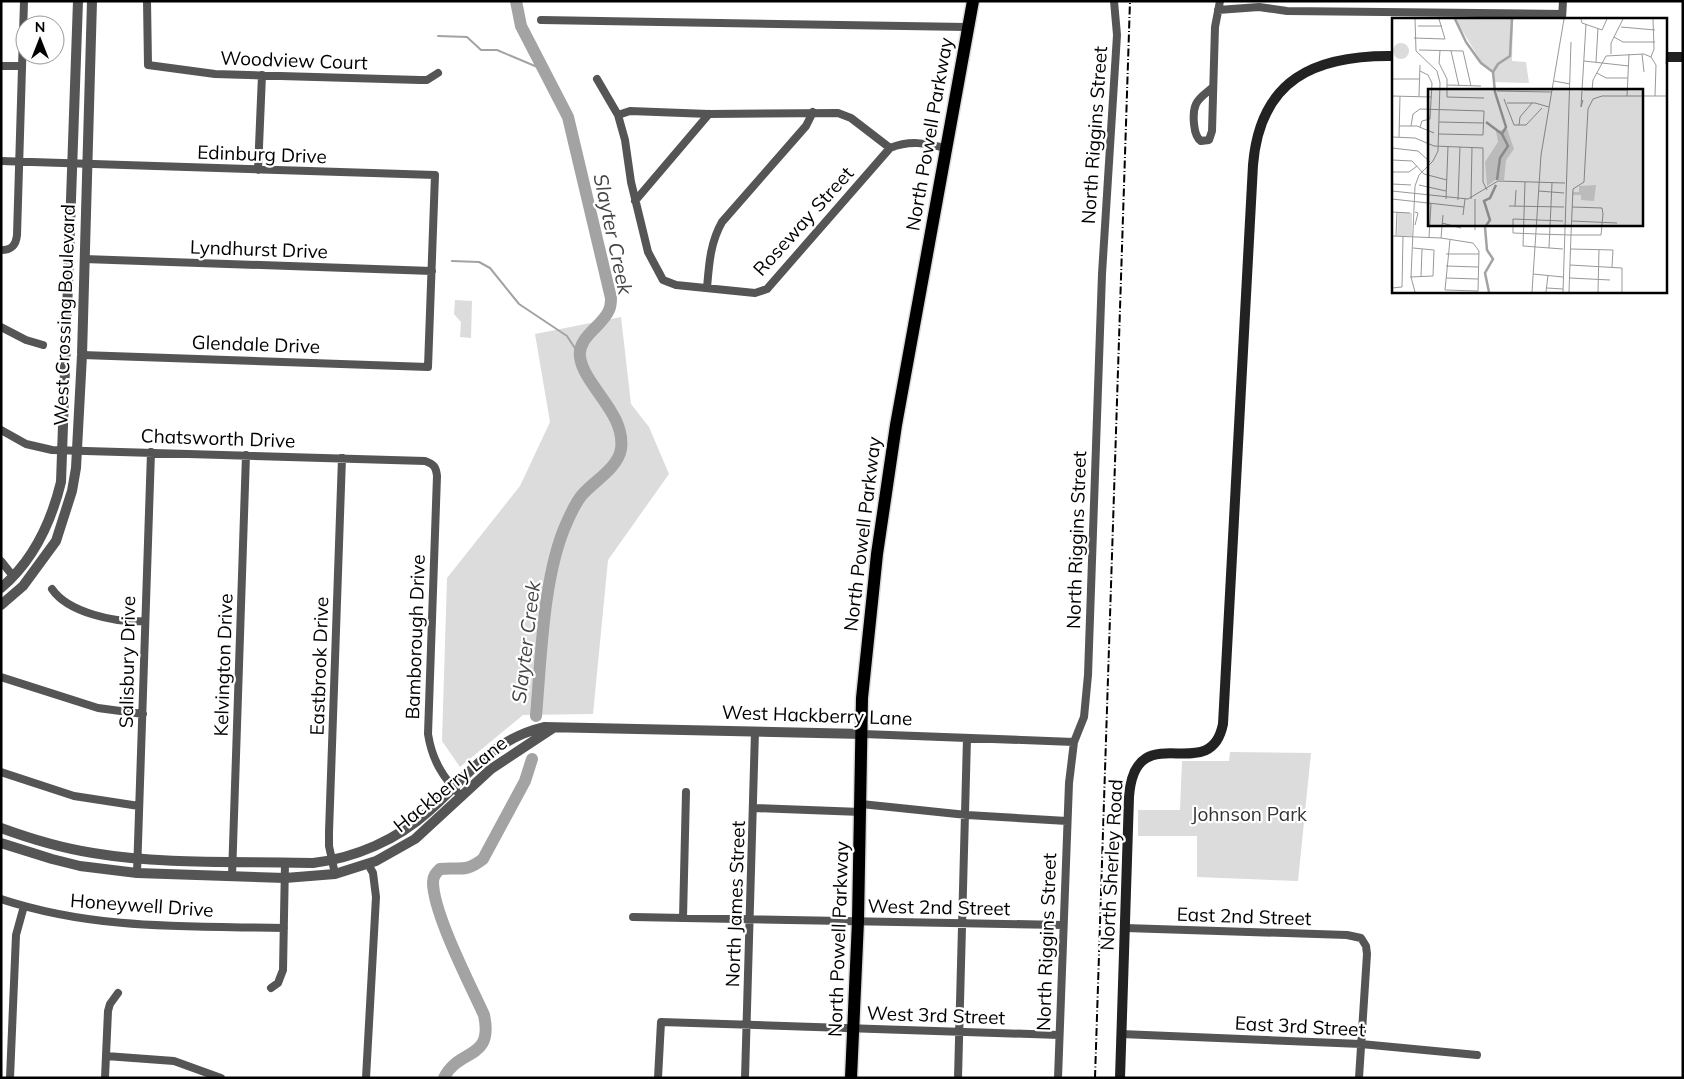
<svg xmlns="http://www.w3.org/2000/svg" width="1684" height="1079" font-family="Mulish,sans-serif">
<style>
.green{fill:#dcdcdc}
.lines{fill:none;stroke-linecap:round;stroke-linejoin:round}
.stream{stroke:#a3a3a3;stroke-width:2}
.river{stroke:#a3a3a3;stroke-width:12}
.primary-casing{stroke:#dbdbdb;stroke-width:15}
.minor{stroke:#555;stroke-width:8}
.tertiary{stroke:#555;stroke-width:10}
.secondary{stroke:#222;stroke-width:10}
.primary{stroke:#000;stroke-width:12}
.rail{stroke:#000;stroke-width:2;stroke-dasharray:8 2.5 1 2.5;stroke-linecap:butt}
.labels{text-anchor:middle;stroke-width:4.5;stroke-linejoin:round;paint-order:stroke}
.street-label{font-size:19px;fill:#000;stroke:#fff}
.park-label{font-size:19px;fill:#333;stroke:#fff}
.water-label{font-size:20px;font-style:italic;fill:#444;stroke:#fff}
.inset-river{fill:none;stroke:#a3a3a3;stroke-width:2.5}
.inset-road{fill:none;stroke:#999;stroke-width:1}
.view{fill:#000;fill-opacity:0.15;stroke:#000;stroke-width:2.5}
.inset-edge{fill:none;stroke:#000;stroke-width:2.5}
</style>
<rect width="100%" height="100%" fill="#fff"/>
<path class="green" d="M 455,300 L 472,301 L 471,338 L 460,337 L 461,322 L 454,314 Z
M 621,317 L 631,404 L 649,427 L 669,474 L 608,560 L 593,714 L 523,715 L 460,767 L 442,741 L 447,578 L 520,486 L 550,422 L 535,334 Z
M 1230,752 L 1311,753 L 1298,881 L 1197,877 L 1197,836 L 1138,836 L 1138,810 L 1180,810 L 1182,761 L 1229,761 Z"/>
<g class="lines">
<path class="stream" d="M 438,36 L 467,37 L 481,50 L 497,50 L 542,69
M 452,261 L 479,262 L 490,268 L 519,304 L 567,336 L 580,356"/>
<path class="river" d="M 516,1 L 521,26 L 568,117 L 611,298 C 611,302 611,306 609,310 C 603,326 577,337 580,357 C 584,386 626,413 621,449 C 618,468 594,481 582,495 C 576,502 571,513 567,522 C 543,574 541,659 536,716
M 444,1078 C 458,1048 494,1061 484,1015 C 470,984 433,913 433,882 C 433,876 436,873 440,869 C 460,867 465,873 483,859 L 525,781 L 532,759"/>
<defs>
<path id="primary" d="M 851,1078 L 858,921 L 862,698 L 877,554 L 896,425 L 973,1"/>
</defs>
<use href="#primary" class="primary-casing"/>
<path class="minor" d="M 147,1 L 148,65 L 215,74 L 420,80 L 427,80 L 438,73
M 1218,10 L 1259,7 L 1287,11 L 1562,14
M 1562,19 L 1563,1
M 541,20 L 967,27
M 1,66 L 22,66
M 597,79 L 618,115 L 625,140 L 631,182 L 648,252 L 663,280 L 676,285 L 755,293 L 767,289 L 890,148
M 1213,87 C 1208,92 1199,97 1196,104 C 1192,113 1193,136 1201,141 L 1209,140 L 1212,131 L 1215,27 L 1220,1
M 618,115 L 630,111 L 709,114 L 838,113 L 851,118 L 890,148 C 910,140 925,143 945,148
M 1,161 L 435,175 L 428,367 L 82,355
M 258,170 L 262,75
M 635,201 L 709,114
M 1,250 C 12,250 16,245 17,235 L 24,1
M 84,259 L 432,271
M 707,288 C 709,265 710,243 722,222 L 806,126 L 813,112
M 1,327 L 26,340 L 43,345
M 1,430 L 26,444 L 52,450 L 425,461 C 434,464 436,467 437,476 L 428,734 C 432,760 443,778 462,797
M 1,561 L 13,576
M 52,589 C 68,613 117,623 144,621
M 1,677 L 98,708 L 143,714
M 863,734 L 1074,742
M 1,772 L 74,796 L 139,806
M 861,804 L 967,815 L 1067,821
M 754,808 L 861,812
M 137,873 L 151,452
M 335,874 L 329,846 L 329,832 L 342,458
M 232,876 L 246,455
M 1,899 C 95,930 186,926 284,928
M 633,917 L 1063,925
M 683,918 L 686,792
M 1125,928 L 1347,935 L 1361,938 L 1366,946 L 1367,954 L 1359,1078
M 271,988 L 278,983 L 283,970 L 285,863
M 1121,1034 L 1361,1044 L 1477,1055
M 106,1056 L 174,1061 L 221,1078
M 10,1078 L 16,935 L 24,906
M 105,1078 L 108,1011 L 110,1004 L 118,993
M 366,1078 L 376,897 L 373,873 L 368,864
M 658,1078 L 661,1022 L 1059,1035
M 745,1078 L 755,731
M 958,1078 L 967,738
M 1058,1078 L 1069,783 L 1074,742 L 1084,717 L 1088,675 L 1102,274 L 1117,35 L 1114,1"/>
<path class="tertiary" d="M 1,588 C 34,560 51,523 61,482 L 78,1
M 1,605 L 23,586 L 56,541 L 72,491 L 76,468 L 82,355 L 92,1
M 1,828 C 31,839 61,848 93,853 C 164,865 240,861 313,863 C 355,858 397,840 429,811 C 467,777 490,740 544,727 L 863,734
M 1,843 L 52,859 L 80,866 L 137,873 L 285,878 L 335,874 L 376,861 L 415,839 L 491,769 L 553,728"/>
<path class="secondary" d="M 1665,57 L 1683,57
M 1120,1078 L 1129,797 C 1135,713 1210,789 1223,724 L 1253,165 C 1260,79 1315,55 1393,56"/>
<use href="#primary" class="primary"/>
<path class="rail" d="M 1095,1078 L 1130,1"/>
</g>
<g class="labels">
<g class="street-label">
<text transform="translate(294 60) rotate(2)" y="7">Woodview Court</text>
<text transform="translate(929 134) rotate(-80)" y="7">North Powell Parkway</text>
<text transform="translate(1094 135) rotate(-86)" y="7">North Riggins Street</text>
<text transform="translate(262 154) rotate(2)" y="7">Edinburg Drive</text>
<text transform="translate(803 221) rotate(-48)" y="7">Roseway Street</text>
<text transform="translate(259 249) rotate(2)" y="7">Lyndhurst Drive</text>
<text transform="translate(64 315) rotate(-88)" y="7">West Crossing Boulevard</text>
<text transform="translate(256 344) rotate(2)" y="7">Glendale Drive</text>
<text transform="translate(218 438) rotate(2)" y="7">Chatsworth Drive</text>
<text transform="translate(862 534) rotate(-83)" y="7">North Powell Parkway</text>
<text transform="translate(1076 540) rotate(-88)" y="7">North Riggins Street</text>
<text transform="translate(415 637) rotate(-88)" y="7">Bamborough Drive</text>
<text transform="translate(127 662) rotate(-89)" y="7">Salisbury Drive</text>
<text transform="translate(223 665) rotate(-88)" y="7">Kelvington Drive</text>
<text transform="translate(319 666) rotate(-88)" y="7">Eastbrook Drive</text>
<text transform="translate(817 715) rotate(2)" y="7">West Hackberry Lane</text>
<text transform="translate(450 784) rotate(-39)" y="7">Hackberry Lane</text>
<text transform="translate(1111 865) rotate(-87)" y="7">North Sherley Road</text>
<text transform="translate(735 904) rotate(-88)" y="7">North James Street</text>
<text transform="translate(142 905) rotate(4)" y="7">Honeywell Drive</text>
<text transform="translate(939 907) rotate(1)" y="7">West 2nd Street</text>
<text transform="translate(1244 916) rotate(2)" y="7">East 2nd Street</text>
<text transform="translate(838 939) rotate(-88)" y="7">North Powell Parkway</text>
<text transform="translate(1046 942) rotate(-88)" y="7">North Riggins Street</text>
<text transform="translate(936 1015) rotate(2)" y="7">West 3rd Street</text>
<text transform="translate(1300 1026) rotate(3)" y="7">East 3rd Street</text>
</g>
<g class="park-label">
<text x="1249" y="821">Johnson Park</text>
</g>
<g class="water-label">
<text transform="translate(613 234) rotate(78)" y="7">Slayter Creek</text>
<text transform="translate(526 642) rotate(-83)" y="7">Slayter Creek</text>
</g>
</g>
<g transform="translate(1392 18)">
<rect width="275" height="275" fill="#fff"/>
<path d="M 63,1 L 121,1 L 120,43 L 134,44 L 137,65 L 102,64 L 101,52 L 90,45 ZM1 33a8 8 0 1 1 16 0a8 8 0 1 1-16 0ZM 115,111 L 122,131 L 114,142 L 112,162 L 103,162 L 95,168 L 93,144 L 106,124 L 104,113 ZM 204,167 L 202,183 L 189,182 L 189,177 L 181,177 L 181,174 L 187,174 L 187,168 ZM 6,194 L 20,195 L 20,218 L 5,218 Z" fill="#dcdcdc"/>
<path class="inset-river" d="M 63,1 L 74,24M 74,24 L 89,45 L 101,54 L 103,74 L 114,109 L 110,116 L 116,128 L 108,140 L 105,162M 101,54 L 106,46 L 118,38 L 120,1M 94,104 L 110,116M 97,274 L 93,255 L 101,241 L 95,232 L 93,209 L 98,202 L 92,183 L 98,180 L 104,167"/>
<path class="inset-road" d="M 189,1 L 190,5 L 210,12 L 215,1M 26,8 L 50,8M 229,9 L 263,12M 222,19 L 231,24 L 263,24M 22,20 L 53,21 L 47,1M 27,32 L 71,33 L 79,68M 48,33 L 47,45 L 55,61 L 55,79 L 92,80M 59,33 L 67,68M 219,36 L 219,25 L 231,1M 250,36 L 252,54M 259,39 L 262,31 L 261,1M 192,43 L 237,48M 204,44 L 206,10M 274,46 L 275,22M 28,53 L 36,57 L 40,65 L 38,101 L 30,103 L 28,109M 205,55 L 214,60 L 236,60M 0,61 L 27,61M 162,63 L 178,66M 55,67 L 89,68M 192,72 L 236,72M 200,72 L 201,62 L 214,38 L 252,36 L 259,39 L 264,47 L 263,78M 105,73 L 159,74M 0,78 L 39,79M 27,78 L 28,47M 235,78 L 237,36M 112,81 L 122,107 L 134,107 L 150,90M 191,82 L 189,89 L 194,6M 115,85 L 143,85 L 157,89M 47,104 L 91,105M 127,107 L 128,99 L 140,85M 7,108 L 25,108 L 42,115M 19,108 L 21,96 L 28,91 L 92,93 L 91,117 L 47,116M 0,119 L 23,120 L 42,128 L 91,130 L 91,164 L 95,172M 7,119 L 8,78M 0,130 L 26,133 L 38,144M 0,142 L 20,143 L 32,156 L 55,162M 0,154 L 17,154 L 25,148M 133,164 L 131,228 L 171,231M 0,166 L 19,167M 27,167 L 54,173M 0,173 L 76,181 L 106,163 L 173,165M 147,173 L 172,175M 0,181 L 72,189M 54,181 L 56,128M 79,181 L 80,129M 66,182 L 68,129M 117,188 L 172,189M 123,188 L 124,172M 0,194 L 18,195M 23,194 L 26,195 L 23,207M 71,197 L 73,181M 180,203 L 225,205M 50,205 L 69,210M 83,212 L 83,181M 145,216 L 121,215 L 121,201 L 171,203M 145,216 L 179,217 L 181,171 L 192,164 L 196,91 L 201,81 L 210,78 L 275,78M 0,218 L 49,220 L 81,225 L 87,233 L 86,273 L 53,272 L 58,222M 4,218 L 5,194M 37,219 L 39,186M 49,220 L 51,197M 157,230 L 160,165M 179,231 L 221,232 L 220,249M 54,236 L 87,236M 178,247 L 230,250 L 230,274M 54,248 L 86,249M 141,256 L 171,259M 18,259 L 41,258 L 42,232 L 21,230M 29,259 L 30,231M 54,260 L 86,261M 178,260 L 218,262M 0,270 L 10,269 L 11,218M 155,270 L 171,271M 23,274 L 19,259 L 23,168 L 27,157 L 41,143 L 46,133 L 48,65 L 45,53 L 24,33 L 23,1M 140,274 L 149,137 L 172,1M 154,274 L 156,257M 171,274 L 179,24M 177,274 L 179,217 L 209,217 L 211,196 L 210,190 L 180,189M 206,274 L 207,232"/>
<path class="view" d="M 36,71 L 251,71 L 251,208 L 36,208 Z"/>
<rect width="275" height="275" class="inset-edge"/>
</g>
<rect width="1684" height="1079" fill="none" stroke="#000000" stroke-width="5"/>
<g transform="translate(40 40)"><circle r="24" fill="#ffffff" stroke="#999999"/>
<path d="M0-4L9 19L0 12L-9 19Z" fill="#000000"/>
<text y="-8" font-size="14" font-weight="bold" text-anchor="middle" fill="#000000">N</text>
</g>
</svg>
